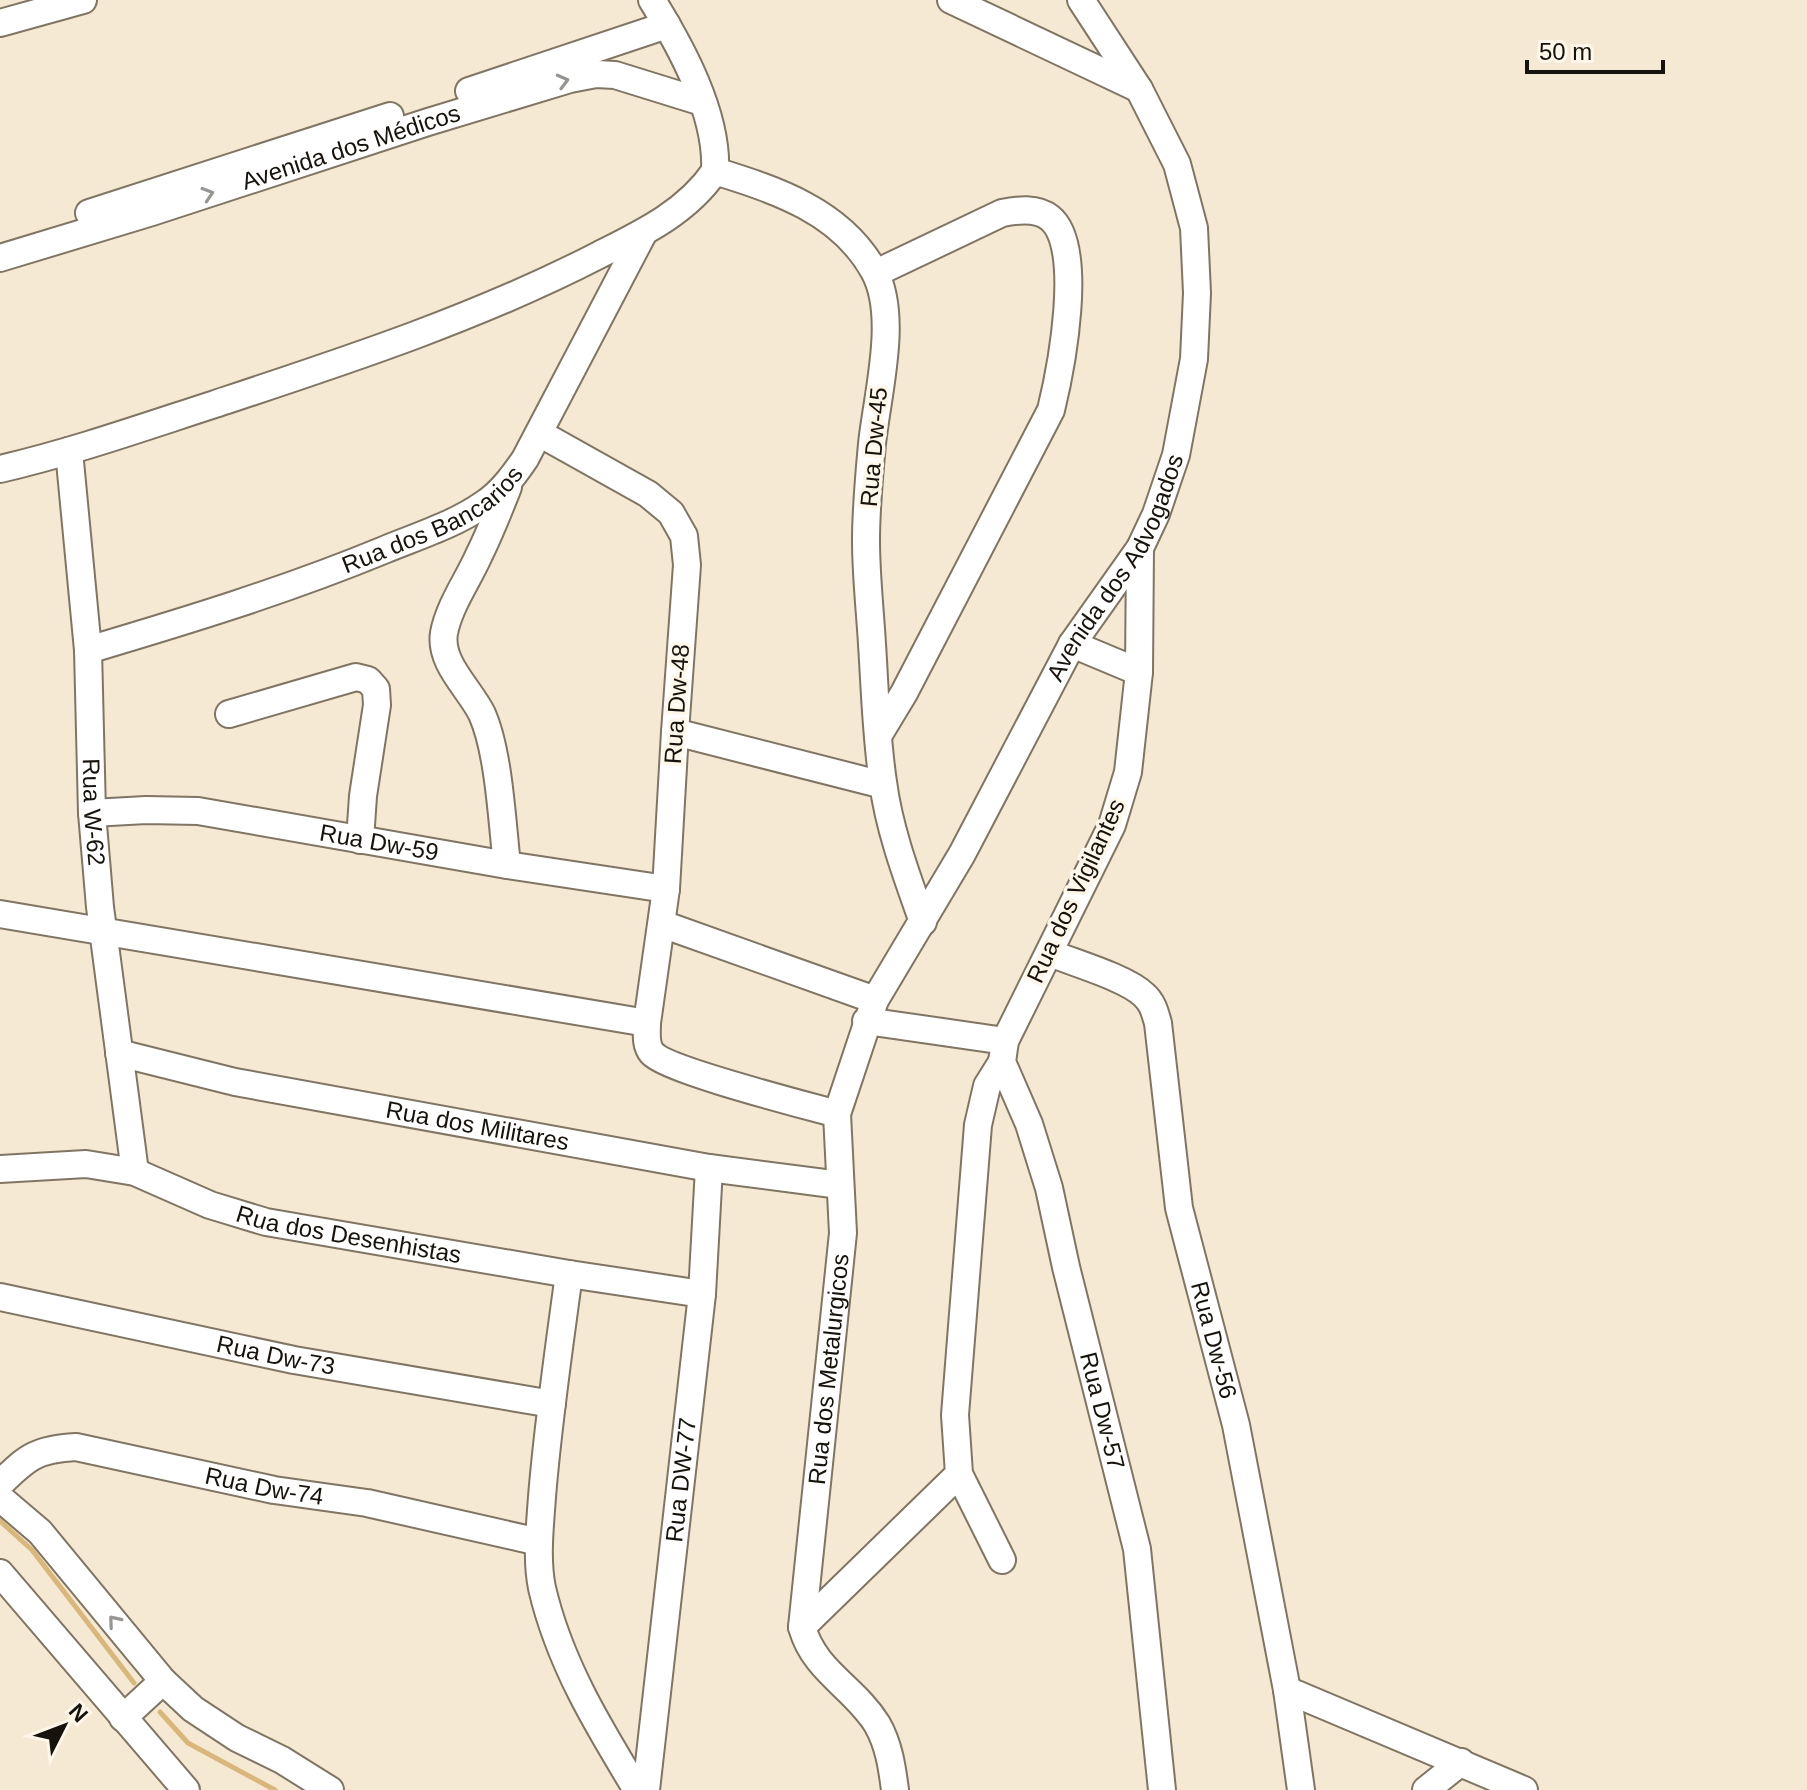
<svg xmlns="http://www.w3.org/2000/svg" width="1807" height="1790" font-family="Helvetica,sans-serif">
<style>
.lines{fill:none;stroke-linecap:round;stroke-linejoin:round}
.stream{stroke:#d9b77a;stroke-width:5}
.minor-casing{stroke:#807563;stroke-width:30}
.minor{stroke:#fff;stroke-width:26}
.oneway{stroke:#979592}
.labels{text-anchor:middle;stroke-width:7;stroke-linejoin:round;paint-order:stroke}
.street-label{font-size:24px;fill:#17130c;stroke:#fef7ea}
</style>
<rect width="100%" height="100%" fill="#f5e9d4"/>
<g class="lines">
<path class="stream" d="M 0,1521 L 32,1550 L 134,1683
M 160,1712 L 188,1743 L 275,1790"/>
<defs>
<g id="minor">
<path d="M 652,0 C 681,47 718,114 715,171"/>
<path d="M 951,0 L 1139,89"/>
<path d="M 0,23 L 83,0"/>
<path d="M 469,91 L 667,25"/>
<path d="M 715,171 C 776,190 841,211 874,271 C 899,316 877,395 872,444 C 869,476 866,509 866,541 C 866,575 870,610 872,644 C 875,690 876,736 883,782 C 889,829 907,877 923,922"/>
<path d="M 89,213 L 390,116"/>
<path id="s1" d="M 0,258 L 152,212 L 428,122 L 570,79 L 596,74 L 615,75 L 702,102"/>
<path d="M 876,273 L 1002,213 C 1017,210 1037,207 1050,218 C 1085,246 1061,369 1051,410 L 904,693 L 878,736"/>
<path d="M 539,433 L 648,494 L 671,513 L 684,536 L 687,565 L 675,732 L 666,889 L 647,1023 C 647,1033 645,1045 652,1053 C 666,1070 809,1106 837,1114"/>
<path id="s2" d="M 69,451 L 88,650 L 92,813 L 100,907 L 135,1172"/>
<path d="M 0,469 C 73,452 144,427 215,404 C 345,361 477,318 599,255 C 643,233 687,212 715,171"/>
<path id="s3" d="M 1140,548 L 1139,672 L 1128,772 L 1112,825 L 1005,1041 L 1002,1062 L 1029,1124 L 1049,1188 L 1066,1267 L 1137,1549 L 1162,1790"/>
<path d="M 1072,644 L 1139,672"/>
<path id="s4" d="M 88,650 C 189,620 287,590 384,550 C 418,536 454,525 484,504 C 501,493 514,475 525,459 L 644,232"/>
<path d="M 229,714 L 356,677 L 368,680 L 376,689 L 377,705 L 363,796 L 360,840"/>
<path d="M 675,732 L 883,785"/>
<path id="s5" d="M 92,813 L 146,810 L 198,811 L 507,865 L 666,889"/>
<path d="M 507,865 C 502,822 499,752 482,714 C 470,689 439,663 444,633 C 449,606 468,580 479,555 C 490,533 499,510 508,487"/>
<path d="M 0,914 L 647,1023"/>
<path d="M 662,924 L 875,1000"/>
<path id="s6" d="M 1050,953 C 1074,963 1127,978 1144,995 C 1153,1003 1155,1013 1158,1023 L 1179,1208 L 1236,1425 L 1287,1690 L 1301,1790"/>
<path d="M 866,1021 L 1005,1041"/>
<path id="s7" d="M 119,1053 L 235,1082 L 709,1168 L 840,1185"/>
<path id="s8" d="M 0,1169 L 86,1164 L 135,1172 L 210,1205 L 266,1222 L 569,1274 L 702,1294"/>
<path d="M 569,1274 C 559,1348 548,1422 542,1497 C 540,1526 536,1559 542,1588 C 559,1662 598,1726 637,1790"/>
<path id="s9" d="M 0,1297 L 294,1360 L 552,1404"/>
<path id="s10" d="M 0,1484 C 27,1457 37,1449 76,1447 L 274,1490 L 367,1503 L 539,1542"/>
<path d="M 0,1498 L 40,1532 L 163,1681 L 193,1709 L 237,1738 L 282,1760 L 330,1790"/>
<path d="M 1002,1560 L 959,1474 L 955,1415 L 978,1125 L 987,1086 L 1002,1062"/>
<path d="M 0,1573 L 186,1790"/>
<path d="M 802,1627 L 959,1474"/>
<path d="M 1287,1690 L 1524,1790"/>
<path d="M 123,1718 L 163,1681"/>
<path id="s11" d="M 646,1790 L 702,1294 L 709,1168"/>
<path id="s12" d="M 895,1790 C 892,1767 889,1745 877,1724 C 854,1687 814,1671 802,1627 L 843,1233 L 837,1114 L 875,1000 L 962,854 L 1072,644 L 1140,548 L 1156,514 L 1176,455 L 1194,359 L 1197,293 L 1194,228 L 1177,164 L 1139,89 L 1081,0"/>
<path d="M 1426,1790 L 1461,1762"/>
</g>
</defs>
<use href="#minor" class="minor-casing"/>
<use href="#minor" class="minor"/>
</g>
<defs><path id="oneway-chevron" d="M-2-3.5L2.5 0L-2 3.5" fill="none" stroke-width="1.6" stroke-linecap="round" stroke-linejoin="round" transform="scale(2)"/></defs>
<g class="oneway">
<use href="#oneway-chevron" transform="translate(563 81) rotate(-15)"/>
<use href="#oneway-chevron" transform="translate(208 194) rotate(-18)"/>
<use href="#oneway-chevron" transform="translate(114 1621) rotate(-130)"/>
</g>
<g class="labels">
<g class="street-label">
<text dy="8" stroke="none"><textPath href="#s1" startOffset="368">Avenida dos Médicos</textPath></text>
<text transform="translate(874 447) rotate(-85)" y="8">Rua Dw-45</text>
<text dy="8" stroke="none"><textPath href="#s4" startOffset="370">Rua dos Bancarios</textPath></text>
<text dy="8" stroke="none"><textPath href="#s12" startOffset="1324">Avenida dos Advogados</textPath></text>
<text transform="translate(677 704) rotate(-86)" y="8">Rua Dw-48</text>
<text dy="8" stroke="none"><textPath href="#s2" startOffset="362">Rua W-62</textPath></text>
<text dy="8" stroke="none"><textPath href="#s5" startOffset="290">Rua Dw-59</textPath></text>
<text transform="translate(1076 891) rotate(-65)" y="8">Rua dos Vigilantes</text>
<text dy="8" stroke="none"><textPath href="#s7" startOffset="366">Rua dos Militares</textPath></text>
<text dy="8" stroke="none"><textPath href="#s8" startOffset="360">Rua dos Desenhistas</textPath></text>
<text dy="8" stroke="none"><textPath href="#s6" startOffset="458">Rua Dw-56</textPath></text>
<text dy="8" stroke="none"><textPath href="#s9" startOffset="282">Rua Dw-73</textPath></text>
<text dy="8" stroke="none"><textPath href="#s12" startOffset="452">Rua dos Metalurgicos</textPath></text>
<text dy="8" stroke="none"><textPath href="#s3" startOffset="906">Rua Dw-57</textPath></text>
<text dy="8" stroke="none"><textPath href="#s11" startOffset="312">Rua DW-77</textPath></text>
<text dy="8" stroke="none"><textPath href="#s10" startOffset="280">Rua Dw-74</textPath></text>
</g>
</g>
<g transform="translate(64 1726) rotate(48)" stroke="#fef7ea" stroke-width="6" paint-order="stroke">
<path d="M0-6L14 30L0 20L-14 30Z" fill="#17130c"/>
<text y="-12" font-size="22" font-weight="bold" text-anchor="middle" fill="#17130c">N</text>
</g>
<path d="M1527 60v12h136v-12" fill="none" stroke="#17130c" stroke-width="4"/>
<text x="1539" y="60" font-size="24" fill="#17130c" stroke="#fef7ea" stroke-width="6" paint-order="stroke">50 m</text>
</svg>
